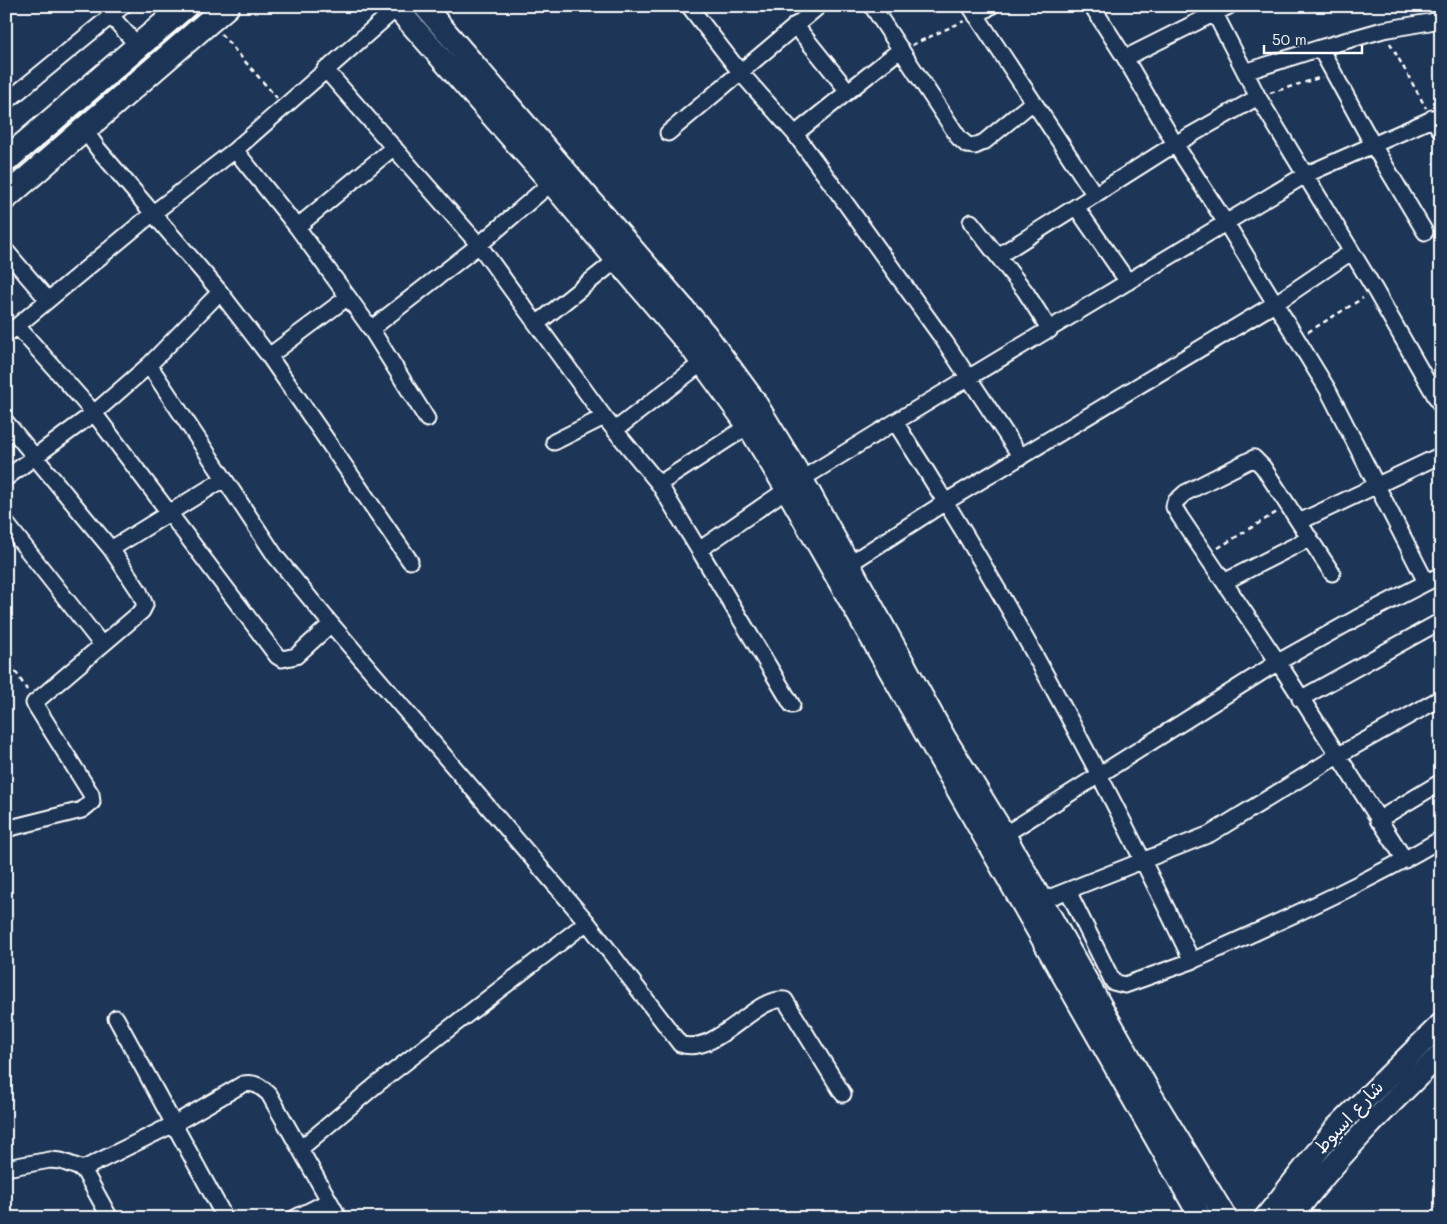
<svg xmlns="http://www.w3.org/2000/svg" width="1447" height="1224" font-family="Mali,'Playpen Sans Arabic',sans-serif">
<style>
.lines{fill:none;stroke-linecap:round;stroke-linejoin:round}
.minor-casing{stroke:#fff;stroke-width:19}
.secondary-casing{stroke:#fff;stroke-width:25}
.trunk-casing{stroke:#fff;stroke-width:28}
.path{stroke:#fff;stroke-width:2.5;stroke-dasharray:5 4;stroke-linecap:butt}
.minor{stroke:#1d3557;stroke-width:15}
.secondary{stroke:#1d3557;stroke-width:21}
.trunk{stroke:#1d3557;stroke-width:24}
.labels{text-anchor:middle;stroke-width:4;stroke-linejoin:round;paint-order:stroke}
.street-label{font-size:18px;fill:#fff;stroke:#1d3557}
</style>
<rect width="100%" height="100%" fill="#1d3557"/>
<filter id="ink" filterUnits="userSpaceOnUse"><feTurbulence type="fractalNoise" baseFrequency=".02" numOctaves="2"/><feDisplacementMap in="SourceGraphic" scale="10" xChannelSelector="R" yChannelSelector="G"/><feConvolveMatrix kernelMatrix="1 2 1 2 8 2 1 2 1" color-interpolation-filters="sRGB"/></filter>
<g filter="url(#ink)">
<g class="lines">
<defs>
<path id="minor" d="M 689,6 L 740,72 L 795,134 L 834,187 L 945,342 L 1021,457
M 872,6 L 959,138 L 967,145 L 975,146 L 984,142 L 1033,102
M 970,6 L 1095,195
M 1092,6 L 1125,58 L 1229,6
M 1211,6 L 1258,97 L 1375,290 L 1441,406
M 111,16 L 139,47
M 976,16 L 991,6
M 795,25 L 848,91
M 1125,58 L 1175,144 L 1226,223 L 1328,390 L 1426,582
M 325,69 L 479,245 L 604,417 L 659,484 L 699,550 L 802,479 L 895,422 L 1305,175 L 1441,115
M 1245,72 L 1320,48
M 6,102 L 123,6
M 1432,118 L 1441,131
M 84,129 L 98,149 L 220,292 L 269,356 L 410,561
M 668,133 L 819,6
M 795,134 L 901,49
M 235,150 L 297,227 L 394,147
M 1076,207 L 1128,282
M 971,222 L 1025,291 L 1050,330
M 297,227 L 348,297
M 1425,232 L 1373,145 L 1320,48 L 1383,30 L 1441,20
M 6,251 L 48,300
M 998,256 L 1175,144 L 1258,97
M 538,323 L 624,254
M 17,326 L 94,413 L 277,656 L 282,659 L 296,656 L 331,624
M 371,329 L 427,419
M 6,335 L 152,214 L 235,150 L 399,6
M 269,356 L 348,297 L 371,329 L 479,245 L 551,183
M 149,365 L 276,557 L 331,624 L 587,922 L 376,1085 L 300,1149
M 6,422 L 111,549 L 139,591 L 145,605 L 142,611 L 34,703 L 91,794 L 92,802 L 82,810 L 6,829
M 895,422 C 1007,594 1103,776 1192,961 C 1276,923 1361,886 1441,839
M 615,430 L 703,362
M 554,442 L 604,417
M 6,478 L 94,413 L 149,365 L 220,292
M 659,484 L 748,426
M 1299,522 L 1441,455
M 6,523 L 102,645
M 111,549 L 224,479
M 699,550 L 792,705
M 849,564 L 947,501 L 1276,303 L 1351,252
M 1332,573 L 1263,467 L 1254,458 L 1185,493 L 1175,502 L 1174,507 L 1180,517 L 1278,662 L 1357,618 L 1441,575
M 1224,582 L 1310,538
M 1300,699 L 1441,621
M 1378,820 L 1441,782
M 996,840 L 1278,662 L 1405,860
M 1068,891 L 1113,982 L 1125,985 L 1192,961
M 1041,901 L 1210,834 L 1337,756 L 1441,698
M 587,922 L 680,1044 C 717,1057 755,995 785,1000 L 843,1094
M 116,1018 L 225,1218
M 6,1168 L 50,1160 L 61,1161 L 83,1169 L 110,1218
M 83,1169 L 174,1124 L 243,1084 C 255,1082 260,1086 269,1094 L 339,1218
M 295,1218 L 329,1201"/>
<path id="secondary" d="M 395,6 L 551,183 L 692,349 L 748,426 L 787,490 L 1201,1218
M 424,6 L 705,333 L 754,400 L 802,479 L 945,738 L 1004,834 L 1150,1093 L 1226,1218
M 1265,1218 L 1336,1128 L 1441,1024
M 1291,1218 C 1336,1158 1387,1106 1441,1054"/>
<path id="trunk" d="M 6,160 L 185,6
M 6,197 L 227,6"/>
</defs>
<use href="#minor" class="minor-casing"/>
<use href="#secondary" class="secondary-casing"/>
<use href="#trunk" class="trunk-casing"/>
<path class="path" d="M 221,34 L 277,98
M 1390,43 L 1426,108
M 912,45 L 964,21
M 1270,93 L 1322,77
M 1308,332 L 1363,298
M 1218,548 L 1277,512
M 6,656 L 27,690"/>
<use href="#minor" class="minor"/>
<use href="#secondary" class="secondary"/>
<use href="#trunk" class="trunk"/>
</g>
</g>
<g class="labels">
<g class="street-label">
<text transform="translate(1349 1117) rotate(-47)" y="6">شارع اسيوط</text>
</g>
</g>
<rect width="1447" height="1224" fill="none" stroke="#1d3557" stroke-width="25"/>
<rect x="12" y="12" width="1422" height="1199" fill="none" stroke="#fff" stroke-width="2" filter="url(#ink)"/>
<path d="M1264 45v8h98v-8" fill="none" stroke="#ffffff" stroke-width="2.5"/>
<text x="1272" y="45" font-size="15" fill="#ffffff" stroke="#1d3557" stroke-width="4" paint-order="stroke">50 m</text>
</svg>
